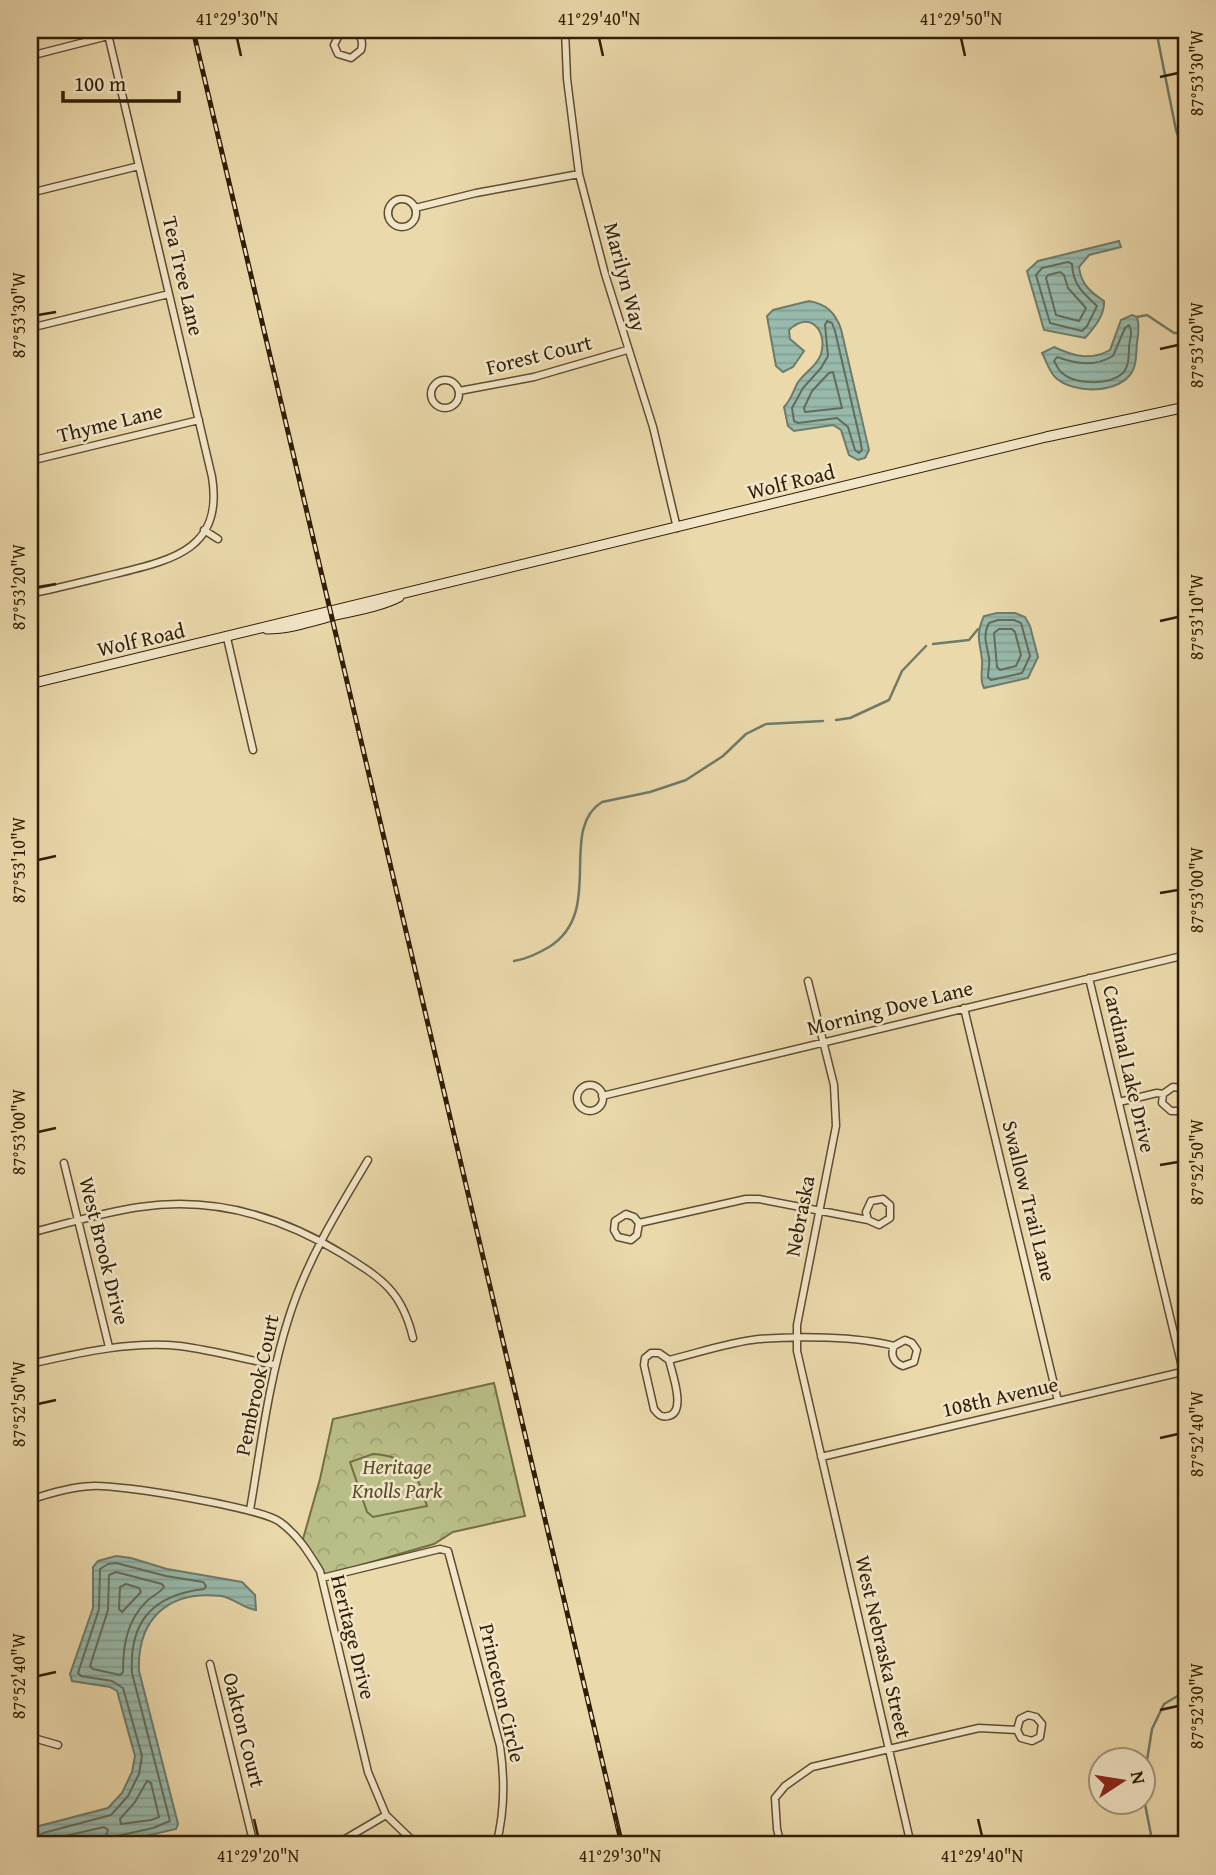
<svg xmlns="http://www.w3.org/2000/svg" width="1216" height="1875" font-family="'Gentium Book Plus',serif">
<style>
.park{fill:url(#park-crowns);stroke:#746e46;stroke-width:2}
.garden{fill:#b9bf88;stroke:#746e46;stroke-width:2}
.water{fill:url(#water-rules);stroke:#6e7b69;stroke-width:2}
.lines{fill:none;stroke-linecap:round;stroke-linejoin:round}
.shore{stroke:#646c58;stroke-width:2}
.stream{stroke:#6e7b69;stroke-width:2.5}
.minor-casing{stroke:#5e4c2e;stroke-width:9}
.secondary-casing{stroke:#2f1d04;stroke-width:11}
.minor{stroke:#f2e6c8;stroke-width:6}
.secondary{stroke:#f2e6c8;stroke-width:9}
.rail-casing{stroke:#2f1d04;stroke-width:5}
.rail{stroke:#f2e6c8;stroke-width:2.5;stroke-dasharray:8;stroke-linecap:butt}
.ticks{fill:none;stroke:#2f1d04;stroke-width:2.5}
.labels{text-anchor:middle;stroke-width:5;stroke-linejoin:round;paint-order:stroke}
.street-label{font-size:21px;fill:#2f1d04;stroke:#f2e6c8}
.park-label{font-size:21px;font-style:italic;fill:#584e2c;stroke:#f2e6c8}
.neatline{fill:none;stroke:#2f1d04;stroke-width:2.5}
.ticks-label{font-size:18px;text-anchor:middle;fill:#2f1d04}
</style>
<defs>
<pattern id="park-crowns" width="20" height="18" patternUnits="userSpaceOnUse" patternTransform="scale(1.75)"><rect width="20" height="18" fill="#b9bf88"/><path d="M2 6a3 3 0 1 1 6 0M12 15a3 3 0 1 1 6 0" fill="none" stroke="#9fa474"/></pattern>
<pattern id="water-rules" width="6" height="5" patternUnits="userSpaceOnUse" patternTransform="scale(1.75)"><rect width="6" height="5" fill="#98baad"/><path d="M0 2.5h6" fill="none" stroke="#839f93"/></pattern>
</defs>
<rect width="100%" height="100%" fill="#ebd9ab"/>
<filter id="stains"><feTurbulence type="fractalNoise" baseFrequency=".00286" numOctaves="4"/><feColorMatrix values="0 0 0 0 .2 0 0 0 0 .09 0 0 0 0 .02 0 0 0 .5 -.17"/></filter>
<radialGradient id="worn" r=".72"><stop offset=".6" stop-color="#630" stop-opacity="0"/><stop offset="1" stop-color="#630" stop-opacity=".3"/></radialGradient>
<path class="park" d="M 494,1383 L 525,1516 L 453,1532 L 434,1544 L 323,1576 L 321,1570 L 303,1539 L 320,1479 L 333,1419 Z"/>
<path class="garden" d="M 373,1454 C 411,1456 417,1474 427,1506 L 373,1517 L 367,1512 L 350,1462 Z"/>
<path class="water" d="M 1119,241 L 1121,247 L 1089,255 L 1079,267 C 1081,284 1090,292 1104,301 C 1105,315 1094,328 1085,338 L 1044,330 L 1027,271 L 1038,261 Z
M 809,301 C 826,304 835,312 841,329 L 869,450 L 865,458 L 858,460 L 849,455 L 841,430 L 833,425 L 794,431 L 788,426 L 784,407 C 791,400 793,392 797,384 C 804,372 817,367 821,354 C 828,330 809,310 789,330 L 790,339 L 804,351 L 793,367 L 783,372 L 776,366 L 767,316 L 773,310 Z
M 1132,315 L 1137,317 C 1140,326 1138,334 1137,343 C 1136,352 1137,362 1133,370 C 1122,394 1073,395 1055,377 C 1049,371 1046,360 1042,353 L 1054,347 C 1073,356 1091,361 1110,350 L 1121,320 Z
M 997,613 L 1015,613 L 1025,617 L 1030,626 L 1038,657 L 1028,678 L 984,688 C 979,679 983,671 982,660 C 980,641 975,636 984,616 Z
M 116,1556 L 131,1558 L 167,1569 L 242,1582 L 255,1595 L 256,1610 C 244,1609 234,1598 221,1596 C 168,1590 137,1619 139,1671 L 178,1824 L 176,1829 L 108,1845 L 32,1845 L 34,1830 L 39,1826 L 108,1808 L 122,1793 L 132,1772 L 135,1756 L 117,1691 L 110,1687 L 72,1681 L 70,1674 L 93,1608 L 93,1567 L 98,1561 Z"/>
<g class="lines">
<path class="shore" d="M 1068,262 L 1072,264 C 1073,285 1083,293 1097,306 L 1087,326 L 1082,331 L 1050,323 L 1036,275 L 1042,268 Z
M 1060,272 L 1064,275 L 1068,288 L 1086,308 L 1079,321 L 1056,315 L 1046,278 L 1048,275 Z
M 827,321 L 832,323 L 835,331 L 860,439 L 862,450 L 859,453 L 855,450 L 848,427 L 837,418 L 798,423 L 794,421 L 792,408 L 803,388 L 821,368 L 828,356 L 825,325 Z
M 1129,325 C 1133,332 1130,338 1129,346 C 1129,355 1129,366 1123,373 C 1109,386 1073,385 1060,371 C 1059,371 1055,362 1054,361 L 1057,357 C 1077,364 1094,367 1113,356 L 1125,328 Z
M 833,372 L 842,408 L 805,412 L 804,408 L 812,391 L 829,373 Z
M 998,620 L 1014,620 L 1021,623 L 1030,656 L 1022,673 L 991,680 L 988,677 C 988,671 990,664 989,658 C 987,645 982,636 989,623 Z
M 1012,629 L 1015,632 L 1021,655 L 1016,666 L 1000,670 L 997,667 L 994,633 L 999,629 Z
M 116,1572 L 162,1584 L 164,1587 C 160,1593 153,1595 147,1601 C 127,1620 123,1645 123,1672 L 120,1675 L 93,1669 L 90,1666 L 108,1610 L 109,1575 Z
M 126,1584 L 139,1588 L 141,1592 L 122,1612 L 119,1609 L 120,1587 Z
M 147,1781 L 151,1783 L 159,1817 L 151,1820 L 121,1824 L 120,1819 L 135,1802 Z
M 30,1841 L 36,1840 L 43,1833 L 111,1815 L 128,1796 L 139,1774 L 142,1756 L 123,1688 L 112,1681 L 81,1676 L 78,1673 L 99,1609 L 100,1569 L 108,1564 L 116,1563 L 166,1576 L 203,1582 L 206,1586 L 204,1589 C 153,1595 129,1621 132,1673 L 170,1821 L 153,1828 L 117,1836 L 113,1840 L 112,1845
M 43,1845 L 48,1840 L 104,1827 L 108,1830 L 103,1845"/>
<path class="stream" d="M 1156,30 L 1176,130 L 1186,158
M 1137,317 L 1147,315 L 1174,333 L 1186,333
M 933,644 L 969,640 L 978,629
M 836,720 L 850,718 L 889,700 L 902,671 L 926,646
M 514,961 C 527,959 539,953 549,947 C 606,912 557,830 602,802 L 650,792 L 686,780 L 723,756 L 746,734 L 766,724 L 823,721
M 1153,1845 L 1145,1804 L 1145,1773 L 1152,1729 L 1164,1704 L 1186,1691"/>
<defs>
<path id="minor" d="M 348,30 L 340,33 L 334,45 L 338,54 L 351,58 L 361,50 C 364,40 360,32 349,30
M 565,30 L 567,79 L 579,174 L 605,274 L 653,427 L 677,528
M 30,56 L 108,36
M 30,193 L 139,166
M388 213a14 14 0 1 1 28 0a14 14 0 1 1-28 0Z
M 415,208 L 476,193 L 579,174
M 30,328 L 169,294
M431 394a14 14 0 1 1 28 0a14 14 0 1 1-28 0Z
M 459,391 L 534,377 L 627,350
M 30,461 L 199,420
M 204,530 L 218,539
M 30,594 C 58,588 86,581 115,574 C 171,560 224,550 212,477 L 107,30
M 227,638 L 253,750
M 1089,978 L 1183,1371
M 808,981 L 834,1085 L 836,1126 L 797,1325 L 797,1351 L 911,1845
M 964,1008 L 1058,1401
M577 1098a13 13 0 1 1 26 0a13 13 0 1 1-26 0Z
M 1163,1094 L 1162,1103 L 1171,1111 L 1180,1111 L 1186,1104
M 602,1096 L 1186,955
M 1119,1102 L 1157,1093 L 1163,1094 L 1173,1087 L 1181,1088 L 1186,1094
M 64,1163 L 109,1347
M 639,1223 L 637,1235 L 631,1240 L 618,1237 L 614,1230 L 615,1221 L 626,1214 L 634,1217 L 639,1223 L 746,1199 L 759,1199 L 868,1220 L 879,1225 L 890,1218 L 890,1205 L 883,1199 L 871,1201 L 866,1212 L 868,1220
M 30,1233 C 66,1224 103,1212 140,1207 C 214,1196 281,1216 344,1255 C 382,1279 402,1291 413,1338
M 669,1360 C 672,1373 687,1413 668,1416 C 661,1418 658,1414 654,1409 L 644,1365 L 645,1358 L 651,1353 L 659,1353 L 669,1360 C 698,1353 729,1342 759,1339 C 797,1336 857,1336 894,1346 L 905,1340 L 912,1343 L 917,1350 L 914,1362 L 903,1366 C 894,1363 890,1355 894,1346
M 30,1364 C 79,1353 128,1341 180,1346 C 211,1350 244,1359 275,1365
M 821,1457 L 1186,1371
M 30,1500 C 50,1493 70,1487 92,1486 C 119,1484 262,1508 280,1522 C 298,1535 309,1553 320,1571 L 368,1772 L 386,1815 L 417,1845
M 250,1510 C 261,1445 269,1379 289,1317 C 307,1260 338,1210 368,1160
M 322,1578 L 440,1549 L 448,1551 L 500,1746 C 505,1780 505,1812 496,1845
M 210,1664 L 254,1845
M 30,1737 L 58,1745
M 335,1845 L 386,1815
M 781,1845 L 777,1829 L 775,1798 L 785,1786 L 812,1767 L 979,1728 L 1017,1730 L 1021,1738 L 1032,1741 L 1040,1737 L 1042,1724 L 1036,1717 L 1028,1715 L 1020,1719 L 1017,1730"/>
<path id="secondary" d="M 267,629 C 290,629 313,621 336,615 C 357,610 379,607 399,597
M 30,684 L 1046,437 L 1186,407"/>
</defs>
<use href="#minor" class="minor-casing"/>
<use href="#secondary" class="secondary-casing"/>
<use href="#minor" class="minor"/>
<use href="#secondary" class="secondary"/>
<defs>
<path id="rail" d="M 193,30 L 622,1845"/>
</defs>
<use href="#rail" class="rail-casing"/>
<use href="#rail" class="rail"/>
</g>
<path class="ticks" d="M 237,38 L 241,56M 599,38 L 603,56M 961,38 L 965,56M 1160,77 L 1178,73M 38,315 L 56,312M 1160,349 L 1178,345M 38,587 L 56,584M 1160,621 L 1178,617M 38,860 L 56,856M 1160,893 L 1178,890M 38,1132 L 56,1128M 1160,1165 L 1178,1162M 38,1404 L 56,1400M 1160,1438 L 1178,1434M 38,1676 L 56,1672M 1160,1710 L 1178,1706M 254,1819 L 258,1836M 616,1819 L 620,1836M 978,1819 L 982,1836"/>
<g class="labels">
<g class="street-label">
<text transform="translate(183 276) rotate(77)" y="7">Tea Tree Lane</text>
<text transform="translate(625 277) rotate(75)" y="7">Marilyn Way</text>
<text transform="translate(539 355) rotate(-14)" y="7">Forest Court</text>
<text transform="translate(110 423) rotate(-14)" y="7">Thyme Lane</text>
<text transform="translate(791 482) rotate(-14)" y="7">Wolf Road</text>
<text transform="translate(141 640) rotate(-13)" y="7">Wolf Road</text>
<text transform="translate(890 1008) rotate(-14)" y="7">Morning Dove Lane</text>
<text transform="translate(1129 1069) rotate(77)" y="7">Cardinal Lake Drive</text>
<text transform="translate(1029 1201) rotate(76)" y="7">Swallow Trail Lane</text>
<text transform="translate(800 1216) rotate(-79)" y="7">Nebraska</text>
<text transform="translate(104 1251) rotate(76)" y="7">West Brook Drive</text>
<text transform="translate(257 1385) rotate(-78)" y="7">Pembrook Court</text>
<text transform="translate(1000 1397) rotate(-13)" y="7">108th Avenue</text>
<text transform="translate(353 1637) rotate(76)" y="7">Heritage Drive</text>
<text transform="translate(883 1647) rotate(77)" y="7">West Nebraska Street</text>
<text transform="translate(502 1693) rotate(77)" y="7">Princeton Circle</text>
<text transform="translate(244 1730) rotate(76)" y="7">Oakton Court</text>
</g>
<g class="park-label">
<text x="397" y="1474">Heritage<tspan x="397" dy="24">Knolls Park</tspan></text>
</g>
</g>
<rect width="1216" height="1875" fill="none" stroke="#ebd9ab" stroke-width="77"/>
<g transform="translate(1122 1781) rotate(78)"><circle r="33" fill="#f2e6c8" stroke="#a4967a" stroke-width="2"/>
<path d="M0-5L12 26L0 18L-12 26Z" fill="#8f2418"/>
<text y="-10" font-size="19" font-weight="bold" text-anchor="middle" fill="#2f1d04">N</text>
</g>
<path d="M63 91v10h116v-10" fill="none" stroke="#2f1d04" stroke-width="3.5"/>
<text x="74" y="91" font-size="21" fill="#2f1d04" stroke="#f2e6c8" stroke-width="5" paint-order="stroke">100 m</text>
<rect x="38" y="38" width="1140" height="1798" class="neatline"/>
<g class="ticks-label">
<text x="237" y="25">41°29'30"N</text>
<text x="599" y="25">41°29'40"N</text>
<text x="961" y="25">41°29'50"N</text>
<text transform="translate(1197 73) rotate(-90)" y="6">87°53'30"W</text>
<text transform="translate(19 315) rotate(-90)" y="6">87°53'30"W</text>
<text transform="translate(1197 345) rotate(-90)" y="6">87°53'20"W</text>
<text transform="translate(19 587) rotate(-90)" y="6">87°53'20"W</text>
<text transform="translate(1197 617) rotate(-90)" y="6">87°53'10"W</text>
<text transform="translate(19 860) rotate(-90)" y="6">87°53'10"W</text>
<text transform="translate(1197 890) rotate(-90)" y="6">87°53'00"W</text>
<text transform="translate(19 1132) rotate(-90)" y="6">87°53'00"W</text>
<text transform="translate(1197 1162) rotate(-90)" y="6">87°52'50"W</text>
<text transform="translate(19 1404) rotate(-90)" y="6">87°52'50"W</text>
<text transform="translate(1197 1434) rotate(-90)" y="6">87°52'40"W</text>
<text transform="translate(19 1676) rotate(-90)" y="6">87°52'40"W</text>
<text transform="translate(1197 1706) rotate(-90)" y="6">87°52'30"W</text>
<text x="258" y="1862">41°29'20"N</text>
<text x="620" y="1862">41°29'30"N</text>
<text x="982" y="1862">41°29'40"N</text>
</g>
<rect width="100%" height="100%" filter="url(#stains)"/>
<rect width="100%" height="100%" fill="url(#worn)"/>
</svg>
